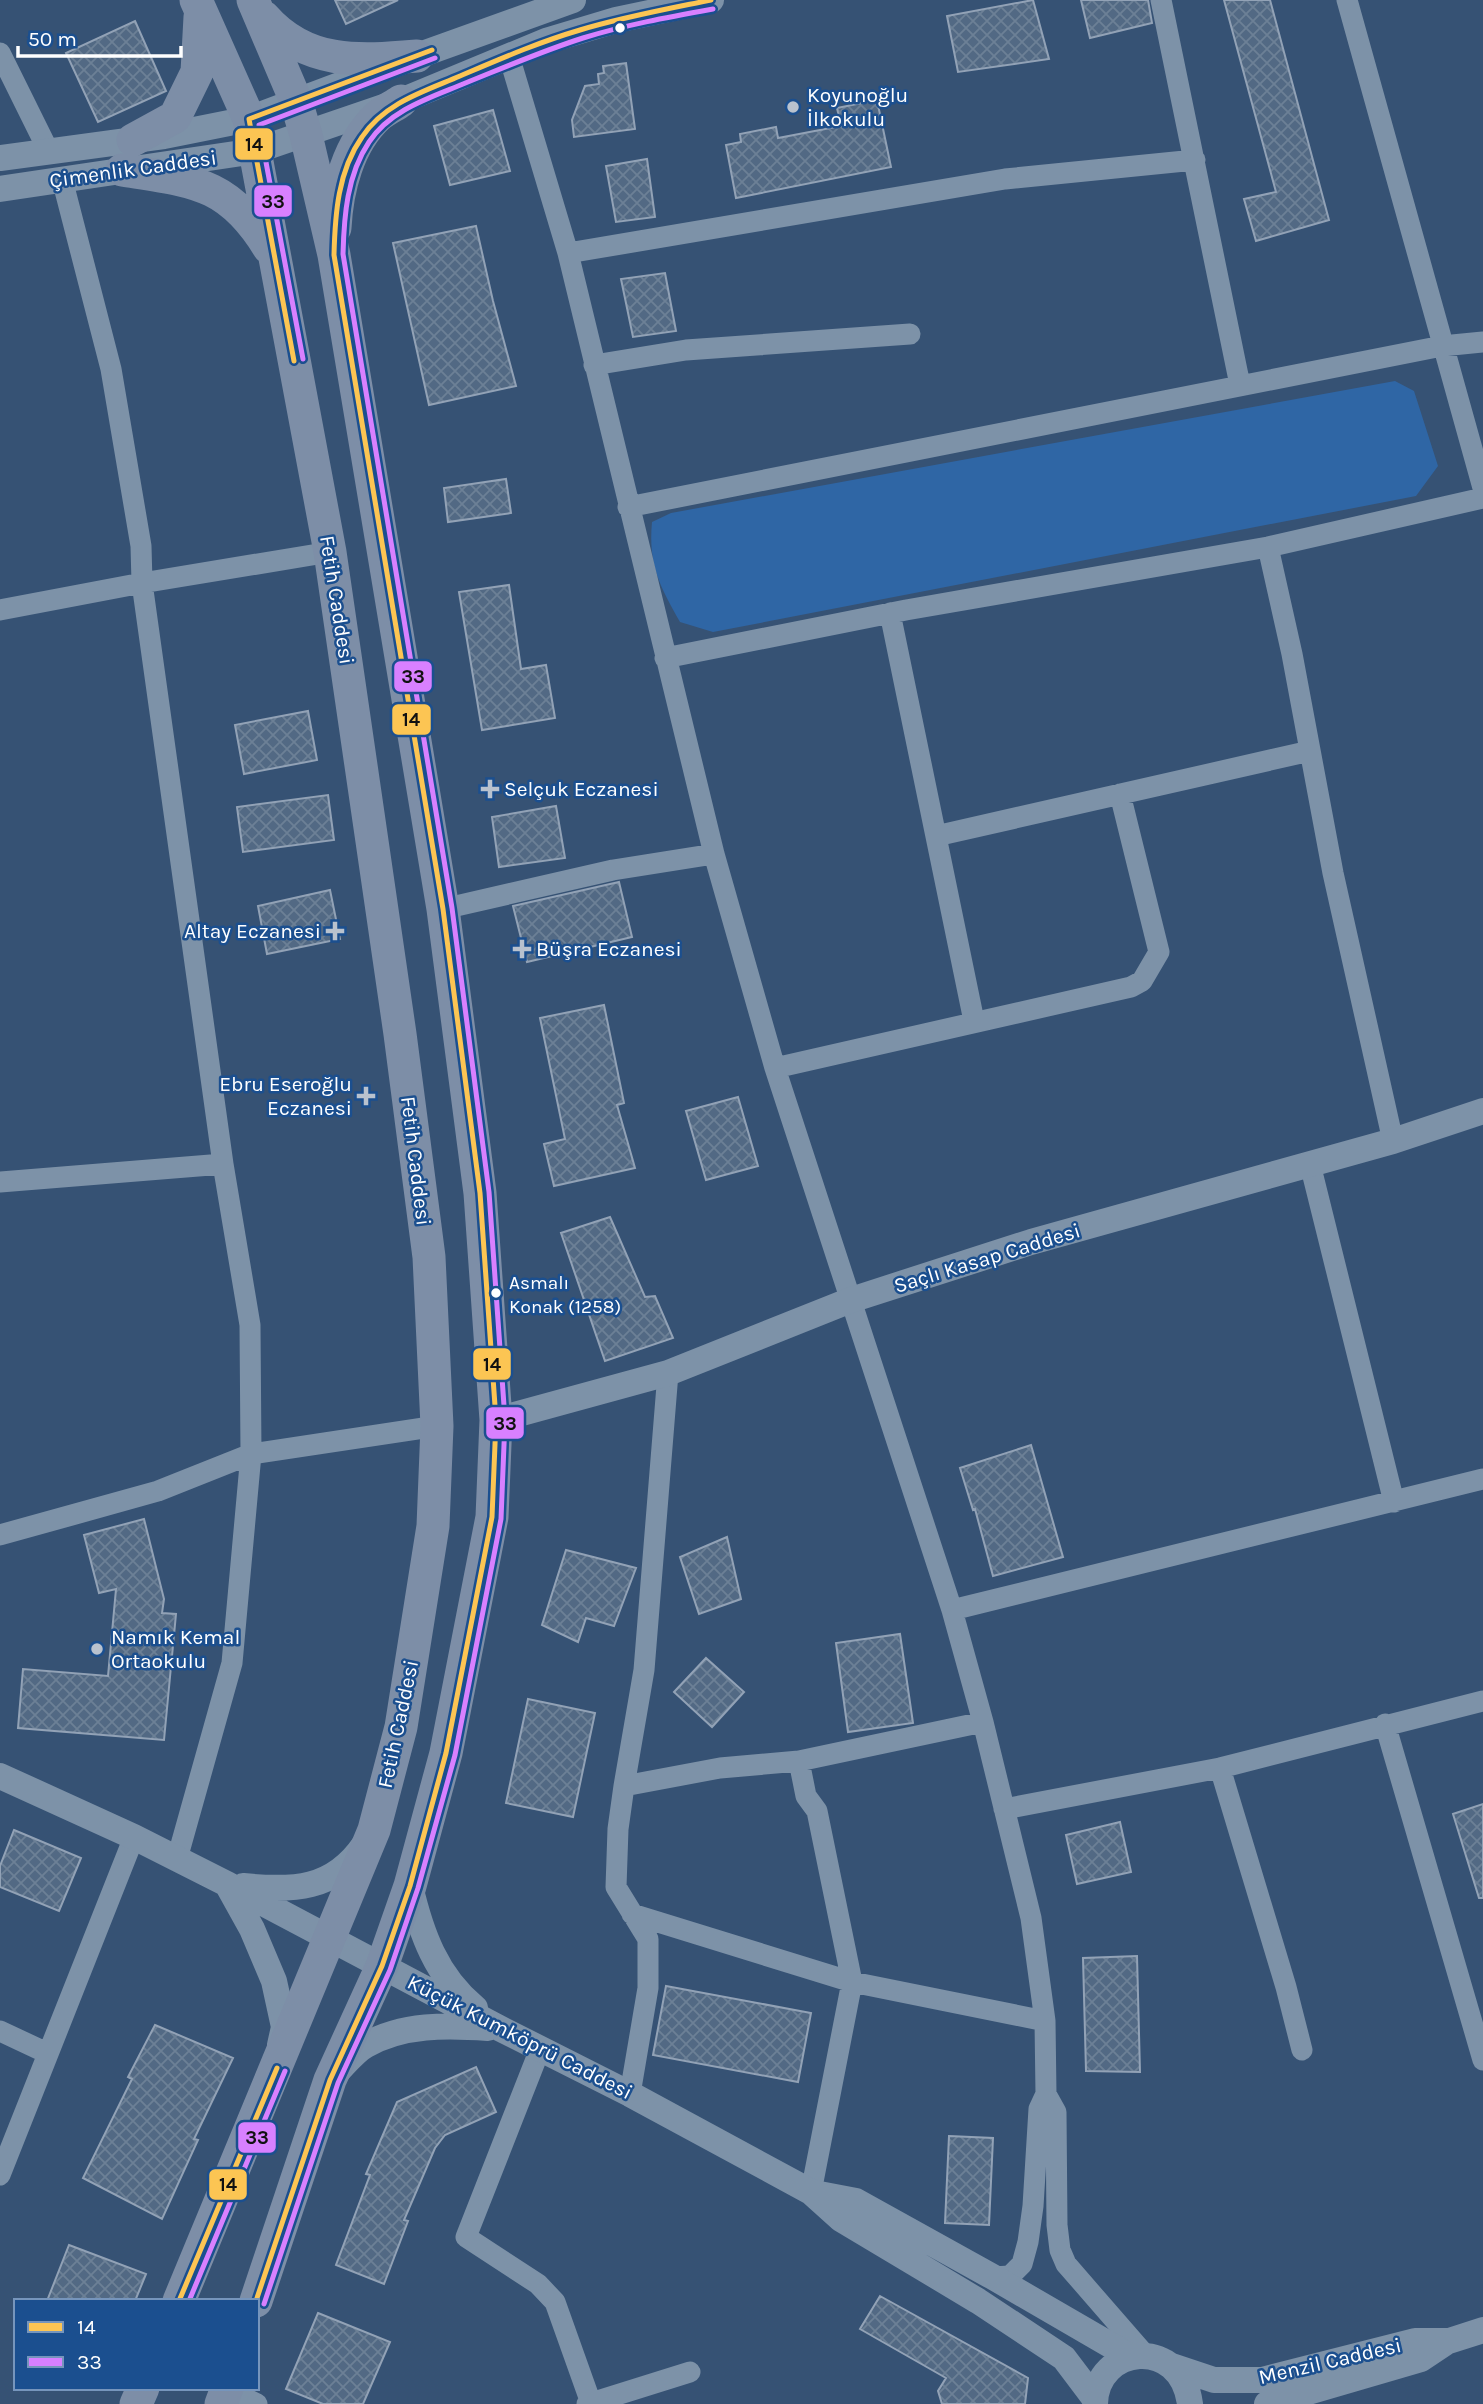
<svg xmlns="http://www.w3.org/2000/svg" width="1483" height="2404" font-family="Karla,sans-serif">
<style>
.green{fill:#2f66a5}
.building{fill:url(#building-cross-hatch);stroke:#92a2b6;stroke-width:2}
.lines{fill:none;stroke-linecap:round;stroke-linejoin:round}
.minor{stroke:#7d92a8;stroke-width:21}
.tertiary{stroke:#7d92a8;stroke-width:26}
.primary{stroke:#7d8ea7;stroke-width:33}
.bus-1-casing{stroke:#1b4f8f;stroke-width:10}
.bus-2-casing{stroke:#1b4f8f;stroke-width:10}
.bus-1{stroke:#fcc553;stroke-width:5}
.bus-2{stroke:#d880ff;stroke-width:5}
.bus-dot{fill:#fff;stroke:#1b4f8f;stroke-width:2.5}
.poi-dot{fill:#b9c2ce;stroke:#1b4f8f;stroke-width:2.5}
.labels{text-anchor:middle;stroke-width:5;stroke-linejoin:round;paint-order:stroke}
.bus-label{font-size:19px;fill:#fff;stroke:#1b4f8f;text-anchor:start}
.poi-label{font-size:21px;fill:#fff;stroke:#1b4f8f;text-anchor:start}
.street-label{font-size:21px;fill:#fff;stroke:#1b4f8f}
.line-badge{stroke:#1b4f8f;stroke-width:2.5}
.pale-badge-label{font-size:19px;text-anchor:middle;font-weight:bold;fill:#111}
</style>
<defs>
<pattern id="building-cross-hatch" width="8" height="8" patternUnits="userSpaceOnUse" patternTransform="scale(1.75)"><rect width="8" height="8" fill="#526984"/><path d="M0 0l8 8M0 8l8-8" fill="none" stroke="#6c8096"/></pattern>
</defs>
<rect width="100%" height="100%" fill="#365274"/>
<path class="green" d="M 1395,381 L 1414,391 L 1438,466 L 1416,496 L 713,632 L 680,622 C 660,586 648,565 652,522 L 671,513 Z"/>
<path class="building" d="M 335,0 L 398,0 L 346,24 Z
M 1033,0 L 1049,59 L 958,72 L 947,16 Z
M 1081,0 L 1148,0 L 1152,23 L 1090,38 Z
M 1224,0 L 1270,0 L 1329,220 L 1256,241 L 1244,199 L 1276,192 Z
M 135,21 L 166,91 L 98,122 L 66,53 Z
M 626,63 L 635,129 L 574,137 L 572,120 L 585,86 L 599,84 L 598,74 L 604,73 L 603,66 Z
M 877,100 L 891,167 L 736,198 L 726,145 L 741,142 L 740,134 L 776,127 L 778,138 L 841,126 L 837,108 Z
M 493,110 L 510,171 L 450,185 L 434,126 Z
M 647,159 L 655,217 L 616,222 L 606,166 Z
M 476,226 L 493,301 L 516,386 L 429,405 L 393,243 Z
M 665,273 L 676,331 L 633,337 L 621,279 Z
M 506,479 L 511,513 L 448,522 L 444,488 Z
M 509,585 L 521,669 L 546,665 L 555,718 L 482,730 L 459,592 Z
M 308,711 L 317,760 L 244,774 L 235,725 Z
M 328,795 L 334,840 L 243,852 L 237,807 Z
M 556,806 L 565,858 L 499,867 L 492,817 Z
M 619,882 L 632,937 L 527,962 L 513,906 Z
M 330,890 L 340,939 L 267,954 L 258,906 Z
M 604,1005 L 624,1103 L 617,1105 L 635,1168 L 554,1186 L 544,1144 L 565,1139 L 540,1018 Z
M 738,1097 L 758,1166 L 706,1180 L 686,1111 Z
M 610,1217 L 645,1297 L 655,1296 L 673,1338 L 605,1361 L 561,1233 Z
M 1031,1445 L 1063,1557 L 993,1576 L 975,1509 L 973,1510 L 960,1468 Z
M 144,1519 L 164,1599 L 162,1613 L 176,1614 L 164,1740 L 18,1728 L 23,1669 L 108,1676 L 116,1589 L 99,1593 L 84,1535 Z
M 727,1537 L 741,1599 L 699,1614 L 680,1557 Z
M 566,1550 L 636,1568 L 614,1626 L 586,1618 L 578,1642 L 542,1625 Z
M 900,1634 L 913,1723 L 848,1732 L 836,1643 Z
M 706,1658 L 744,1692 L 712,1727 L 674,1692 Z
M 528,1699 L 595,1713 L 573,1817 L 506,1803 Z
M 1483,1804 L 1483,1898 L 1479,1898 L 1453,1814 Z
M 1120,1822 L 1131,1872 L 1077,1884 L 1066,1835 Z
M 14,1830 L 81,1858 L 59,1911 L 0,1887 L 0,1866 Z
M 1137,1956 L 1140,2072 L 1086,2071 L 1083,1958 Z
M 666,1986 L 811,2013 L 798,2082 L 653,2055 Z
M 155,2025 L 233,2058 L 194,2139 L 198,2140 L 162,2219 L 83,2178 L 132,2079 L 128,2077 Z
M 476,2067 L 496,2112 L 445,2135 L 435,2148 L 404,2220 L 408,2221 L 384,2284 L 336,2265 L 370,2175 L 366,2174 L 397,2102 Z
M 949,2136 L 993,2138 L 989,2225 L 945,2223 Z
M 69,2245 L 146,2274 L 135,2301 L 47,2301 Z
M 880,2296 L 1028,2378 L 1025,2404 L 942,2404 L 938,2391 L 946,2378 L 860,2329 Z
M 318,2313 L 390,2342 L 363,2404 L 323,2404 L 286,2389 Z"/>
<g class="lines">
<path class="minor" d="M 1161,0 L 1240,385
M 1347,0 L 1483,488
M 0,53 L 48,150
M 509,56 L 568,253 L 714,854 L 775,1068 L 952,1610 L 983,1722 L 1031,1918 L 1045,2021 L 1046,2094 L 1039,2109 L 1033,2206 L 1028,2242 L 1022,2264 L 1010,2276 L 993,2277
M 62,179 L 111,369 L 141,546 L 142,583 L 223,1164 L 250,1325 L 251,1454 L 232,1663 L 177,1859
M 568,253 L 1005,179 L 1195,160
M 594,365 L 686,350 L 910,334
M 628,507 L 1442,346 L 1483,342
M 1268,547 L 1292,654 L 1333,873 L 1393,1141
M 0,610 L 142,583 L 330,552
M 890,613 L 974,1021
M 665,658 L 906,610 L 1268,547 L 1483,498
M 936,836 L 1310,751
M 443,909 L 613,870 L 714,854
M 775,1068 L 1131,987 L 1142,981 L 1159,952 L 1120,794
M 1310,1164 L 1394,1502
M 0,1182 L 223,1164
M 0,1535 L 158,1491 L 251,1454 L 437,1426
M 952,1610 L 1483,1479
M 1385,1724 L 1483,2060
M 799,1761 L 806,1796 L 817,1811 L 852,1982 L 811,2192
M 1220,1768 L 1286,1987 L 1302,2050
M 624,1786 L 644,1670 L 668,1373
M 1004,1809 L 1220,1768 L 1483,1701
M 632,1914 L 852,1982 L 1045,2021
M 0,2031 L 47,2053
M 540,2049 L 466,2237 L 538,2284 L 555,2302 L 591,2403 L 587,2404
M 630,2094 L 648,1988 L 648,1939 L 616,1887 L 618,1829 L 624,1786 L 720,1768 L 799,1761 L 983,1722
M 1046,2094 L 1056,2112 L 1057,2225 L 1060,2250 L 1066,2264 L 1146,2356
M 0,2175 L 134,1837
M 227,2389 L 257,2404
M 591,2403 L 690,2372"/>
<path class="tertiary" d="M 0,158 L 164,136 L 249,119 L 417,56 L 573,0
M 0,189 L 255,151 L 401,101 L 546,41 L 616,20 L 711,0
M 496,1420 L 668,1373 L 851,1300 L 1031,1242 L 1393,1141 L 1483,1111
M 0,1776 L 134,1837 L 227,1884 L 501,2029 L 630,2094 L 811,2192 L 841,2219 L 978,2301 L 1064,2358 L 1095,2399
M 227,1884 L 252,1929 L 274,1981 L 284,2027 L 280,2045
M 243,1886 C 293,1891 333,1890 364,1845
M 410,1886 C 421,1933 436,1976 475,2008
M 338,2071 C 346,2063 355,2051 366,2045 C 403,2024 447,2025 488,2028
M 814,2193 L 856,2201 L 993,2277 L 1131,2357
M 1172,2366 L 1214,2380 L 1262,2380 L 1415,2341 L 1449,2341 L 1483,2330
M 1095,2404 C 1096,2345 1181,2335 1190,2404
M 1267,2404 L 1421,2359 L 1448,2341"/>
<path class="primary" d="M 253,0 L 296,101 L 306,135 L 334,255 L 443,909 L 480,1193 L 496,1420 L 492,1517 L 446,1753 L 410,1886 L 382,1966 L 330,2080 L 256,2301
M 264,17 C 306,65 359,61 417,56
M 133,140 L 175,117 L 197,72 L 200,17
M 122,170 C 193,181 229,182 269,248
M 335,228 C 337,189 348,144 378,116 C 385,110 394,106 401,101
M 179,2301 L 374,1830 L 401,1727 L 433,1526 L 437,1426 L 429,1257 L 400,1034 L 330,552 L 249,119 L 196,0
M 136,2404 L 143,2388
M 221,2404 L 227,2388"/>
<defs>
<path id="bus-1" d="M 294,361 L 249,119 L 432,50
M 179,2301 L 277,2068
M 256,2301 L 330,2080 L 382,1966 L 410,1886 L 446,1753 L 492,1517 L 496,1420 L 480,1193 L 443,909 L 334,255 C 335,214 338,171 362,137 C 384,103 425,91 460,76 C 500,59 539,42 580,30 C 623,17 667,9 711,0"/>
<path id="bus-2" d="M 303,359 L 259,125 L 435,58
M 189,2301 L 285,2071
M 264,2304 L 338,2083 L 390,1970 L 418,1888 L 455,1755 L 501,1519 L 505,1420 L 489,1192 L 452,908 L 343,254 C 344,216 347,175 369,142 C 390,110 429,98 463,84 C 503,68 542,51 583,38 C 625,25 669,17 713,9"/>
</defs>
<use href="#bus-1" class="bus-1-casing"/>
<use href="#bus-2" class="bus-2-casing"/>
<use href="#bus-1" class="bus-1"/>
<use href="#bus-2" class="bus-2"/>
</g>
<g class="bus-dot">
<circle cx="620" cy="28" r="6"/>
<circle cx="496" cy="1293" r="6"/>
</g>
<g class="poi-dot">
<circle cx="793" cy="107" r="7"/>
<path d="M486.5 778.5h7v7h7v7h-7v7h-7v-7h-7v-7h7z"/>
<path d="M331.5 920.5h7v7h7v7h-7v7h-7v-7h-7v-7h7z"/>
<path d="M518.5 938.5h7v7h7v7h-7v7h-7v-7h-7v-7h7z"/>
<path d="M362.5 1085.5h7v7h7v7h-7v7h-7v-7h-7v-7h7z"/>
<circle cx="97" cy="1649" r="7"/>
</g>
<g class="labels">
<g class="bus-label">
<text x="509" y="1289">Asmalı<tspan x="509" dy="24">Konak (1258)</tspan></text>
</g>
<g class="poi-label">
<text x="807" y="102">Koyunoğlu<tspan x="807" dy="24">İlkokulu</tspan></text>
<text x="504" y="796">Selçuk Eczanesi</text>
<text x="321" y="938" text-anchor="end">Altay Eczanesi</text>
<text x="536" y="956">Büşra Eczanesi</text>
<text x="352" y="1091" text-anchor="end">Ebru Eseroğlu<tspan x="352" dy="24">Eczanesi</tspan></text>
<text x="111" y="1644">Namık Kemal<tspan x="111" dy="24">Ortaokulu</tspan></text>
</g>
<g class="street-label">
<text transform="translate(133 169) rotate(-8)" y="7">Çimenlik Caddesi</text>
<text transform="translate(337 600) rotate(81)" y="7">Fetih Caddesi</text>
<text transform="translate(416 1161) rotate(83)" y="7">Fetih Caddesi</text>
<text transform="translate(987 1258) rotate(-17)" y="7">Saçlı Kasap Caddesi</text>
<text transform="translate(398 1724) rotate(-78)" y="7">Fetih Caddesi</text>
<text transform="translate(520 2037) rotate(27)" y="7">Küçük Kumköprü Caddesi</text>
<text transform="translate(1330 2361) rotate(-13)" y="7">Menzil Caddesi</text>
</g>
</g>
<g class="line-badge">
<rect x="234" y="127" width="40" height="34" rx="7" fill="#fcc553"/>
<rect x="253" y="184" width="40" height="34" rx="7" fill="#d880ff"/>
<rect x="393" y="660" width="40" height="33" rx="7" fill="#d880ff"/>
<rect x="391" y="703" width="41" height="33" rx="7" fill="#fcc553"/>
<rect x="472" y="1347" width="40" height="34" rx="7" fill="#fcc553"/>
<rect x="485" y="1406" width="40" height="34" rx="7" fill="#d880ff"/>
<rect x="237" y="2121" width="40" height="33" rx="7" fill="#d880ff"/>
<rect x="208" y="2168" width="40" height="33" rx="7" fill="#fcc553"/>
</g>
<g class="pale-badge-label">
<text x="254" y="151">14</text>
<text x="273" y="208">33</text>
<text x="413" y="683">33</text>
<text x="411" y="726">14</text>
<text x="492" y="1371">14</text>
<text x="505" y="1430">33</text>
<text x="257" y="2144">33</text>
<text x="228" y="2191">14</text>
</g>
<rect x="14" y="2299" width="245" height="91" fill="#1b4f8f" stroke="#7695bc" stroke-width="2"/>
<rect x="28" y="2322" width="35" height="10" fill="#fcc553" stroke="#7695bc" stroke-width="2"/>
<text x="77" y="2334" font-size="21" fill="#ffffff">14</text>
<rect x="28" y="2357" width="35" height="10" fill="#d880ff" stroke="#7695bc" stroke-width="2"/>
<text x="77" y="2369" font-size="21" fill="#ffffff">33</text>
<path d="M18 46v10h163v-10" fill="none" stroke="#ffffff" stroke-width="3.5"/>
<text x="28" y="46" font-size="21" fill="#ffffff" stroke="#1b4f8f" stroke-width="5" paint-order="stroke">50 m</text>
</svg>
